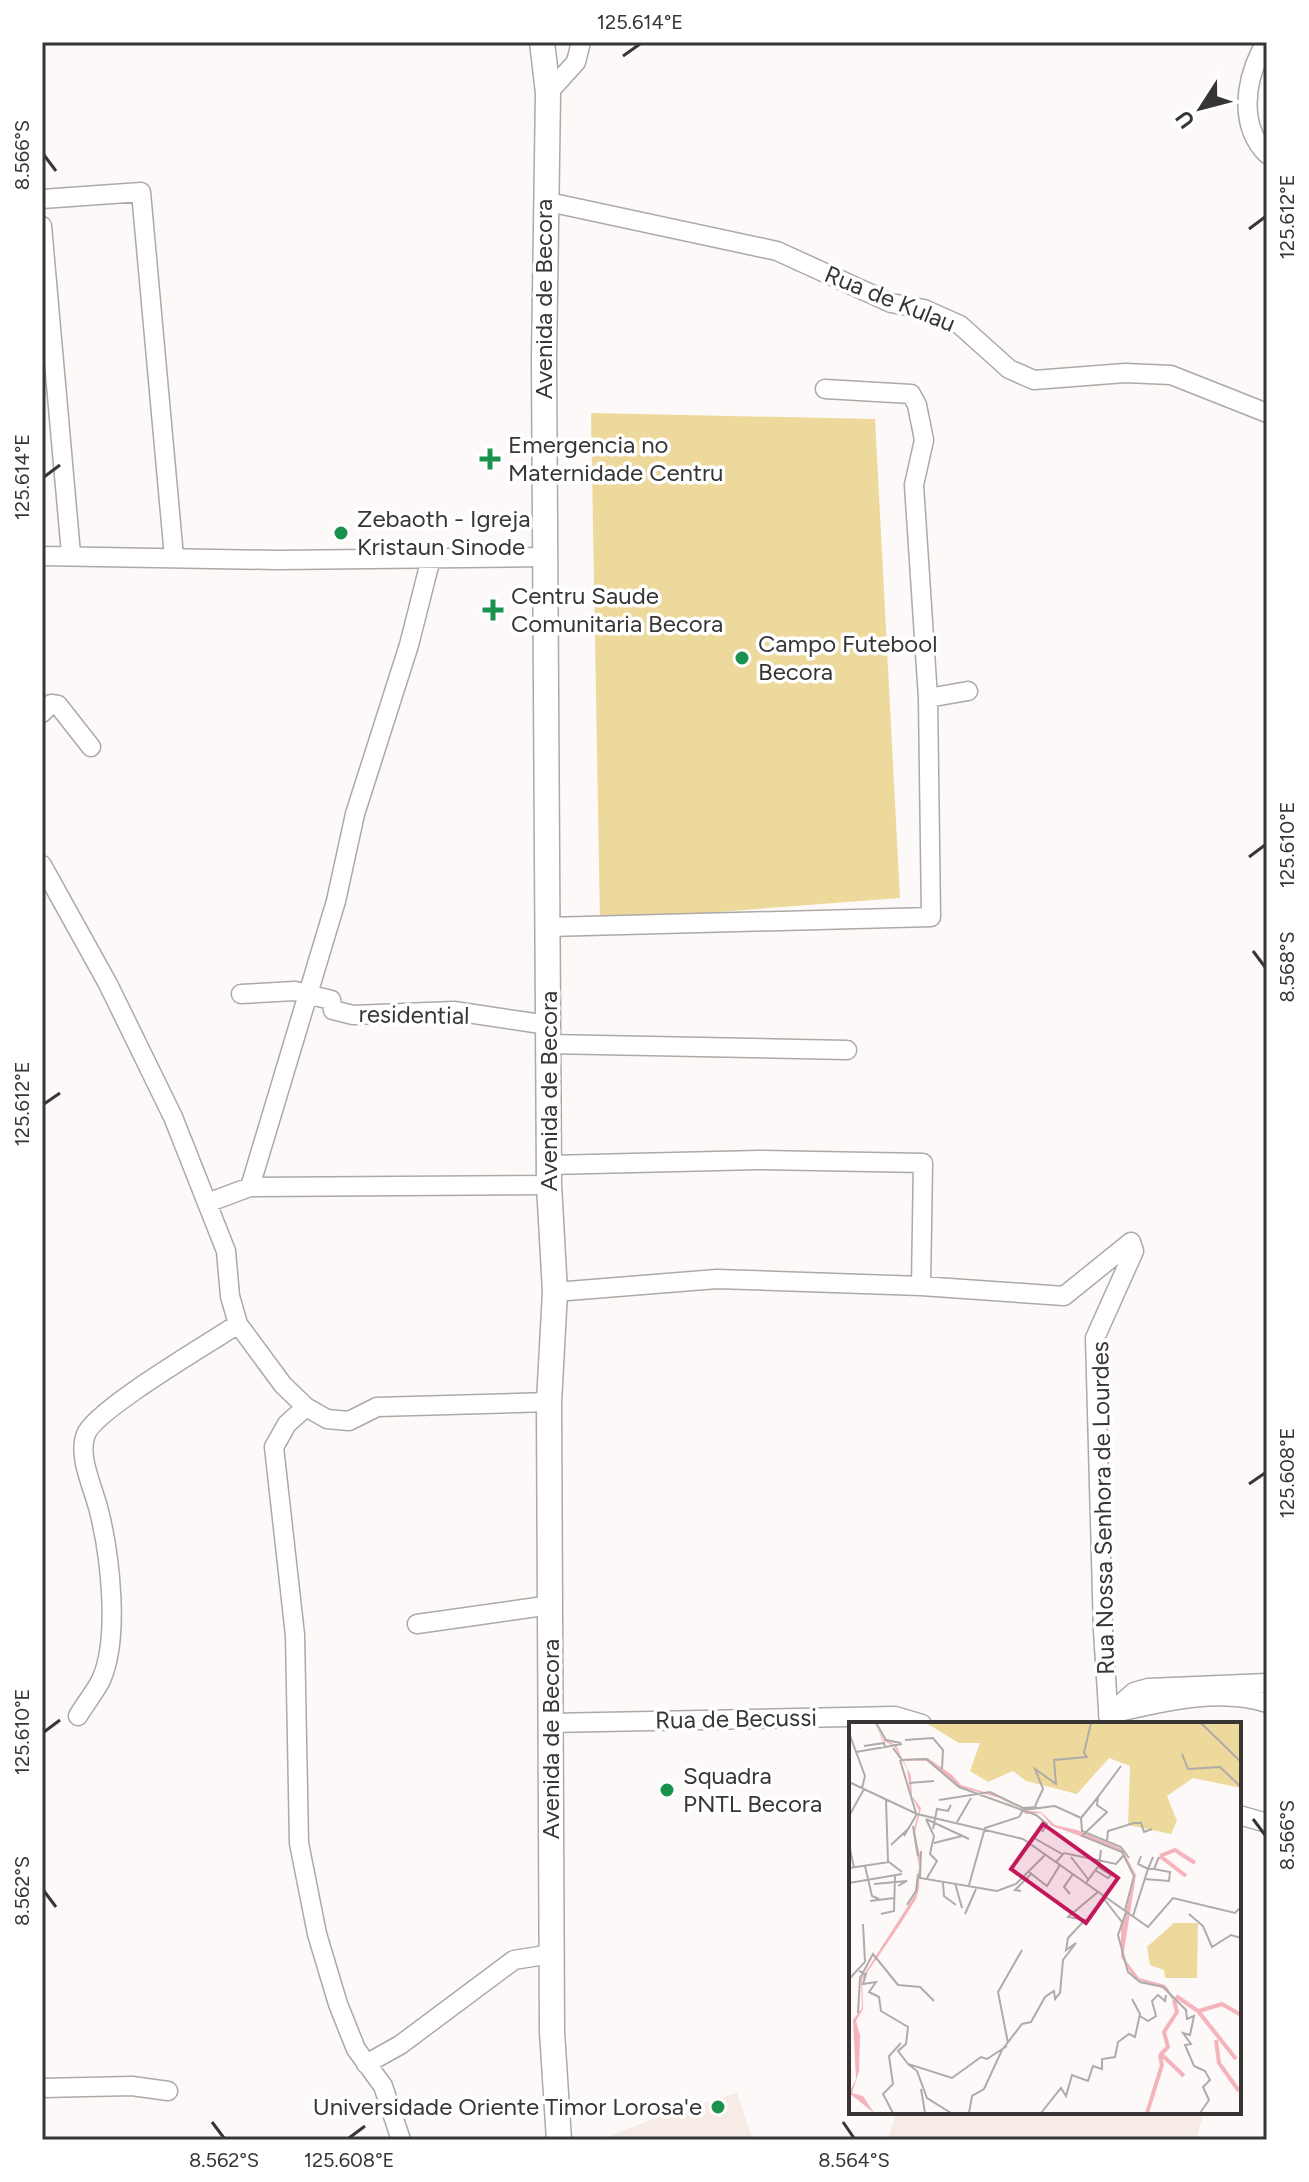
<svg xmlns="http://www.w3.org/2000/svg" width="1309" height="2182" font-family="Figtree,sans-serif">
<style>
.built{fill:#f6ebe5}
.green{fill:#eed99c}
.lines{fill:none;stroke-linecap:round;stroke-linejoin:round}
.minor-casing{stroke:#aca9a7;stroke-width:21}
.major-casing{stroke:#aca9a7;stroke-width:27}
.minor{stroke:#fff;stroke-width:18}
.major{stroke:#fff;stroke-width:24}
.ticks{fill:none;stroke:#373635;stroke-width:3}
.poi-dot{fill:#19924e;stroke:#fff;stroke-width:3}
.labels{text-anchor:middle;stroke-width:7;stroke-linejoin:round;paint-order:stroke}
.street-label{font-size:24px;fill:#373635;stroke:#fff}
.poi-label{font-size:24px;fill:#373635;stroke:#fff;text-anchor:start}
.inset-river{fill:none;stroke:#f5b3bb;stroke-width:4}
.inset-road{fill:none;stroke:#aeabaa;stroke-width:2}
.view{fill:#c2185b;fill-opacity:0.15;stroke:#c2185b;stroke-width:4}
.inset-edge{fill:none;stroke:#373635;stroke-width:4}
.neatline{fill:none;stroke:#373635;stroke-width:3}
.ticks-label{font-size:20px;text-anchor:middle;fill:#373635}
</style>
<rect width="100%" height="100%" fill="#fdf9f8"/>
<path class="built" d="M 737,2093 L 753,2140 L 599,2140 L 648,2121 Z
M 896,2112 L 1204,2112 L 1196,2140 L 888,2140 Z"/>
<path class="green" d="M 591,413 L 875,419 L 900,898 L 600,921 Z"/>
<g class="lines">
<defs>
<path id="minor" d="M 1267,49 L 1261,51 C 1245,83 1239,126 1267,154
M 548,93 L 576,62 L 581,42
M 42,199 L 141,192 L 174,557
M 544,201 L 777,251 L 891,303 L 924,309 L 960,325 L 1009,369 L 1034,380 L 1125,373 L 1171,375 L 1267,413
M 42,226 L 71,554
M 825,389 L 911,394 L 917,405 L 924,440 L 914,485 L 928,698
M 42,556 L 277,560 L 545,557
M 42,713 L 51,704 L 58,705 L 91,747
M 42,865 L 108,984 L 173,1117 L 226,1251 L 230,1296 L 238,1324 L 283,1385 L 306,1407 L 327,1419 L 349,1421 L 377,1407 L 549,1402
M 548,927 L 931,917 L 928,698 L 968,691
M 241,994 L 295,991 L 331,1000 L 333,1010 L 353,1015 L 454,1011 L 548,1025
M 548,1044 L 847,1050
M 549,1165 L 759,1160 L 923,1163 L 921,1286
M 250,1187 L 336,901 L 355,814 L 409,645 L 431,558
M 207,1203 L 250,1187 L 549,1185
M 555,1292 L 717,1279 L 921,1286 L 1064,1296 L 1131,1242 L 1134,1251 L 1095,1338 L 1103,1631 L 1109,1724
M 306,1407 L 287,1424 L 274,1447 L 295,1635 L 299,1843 L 317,1934 L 338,2004 L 356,2049 L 383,2086 L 401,2140
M 417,1624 L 551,1605
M 1110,1714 C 1159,1703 1217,1687 1267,1703
M 1108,1715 L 1134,1692 L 1148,1688 L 1267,1683
M 78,1716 C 85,1704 95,1692 101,1680 C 120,1638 110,1555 99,1511 C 94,1489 77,1457 86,1434 C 96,1409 210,1343 238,1324
M 550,1723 L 895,1716 L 922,1724
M 1239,1815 L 1267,1823
M 366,2064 L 400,2045 L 514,1960 L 551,1954
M 42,2088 L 132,2086 L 168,2091"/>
<path id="major" d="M 542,42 L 548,93 L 544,359 L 549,1185 L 555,1292 L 549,1402 L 552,2032 L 559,2140"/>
</defs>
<use href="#minor" class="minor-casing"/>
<use href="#major" class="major-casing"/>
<use href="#minor" class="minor"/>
<use href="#major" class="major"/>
</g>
<path class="ticks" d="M 623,56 L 640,44M 44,155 L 56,171M 1249,229 L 1265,217M 44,477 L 60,465M 1249,857 L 1265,845M 1253,951 L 1265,967M 44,1104 L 60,1093M 1249,1484 L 1265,1473M 44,1732 L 60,1720M 1253,1819 L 1265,1835M 44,1891 L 56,1907M 212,2122 L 224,2138M 843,2122 L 854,2138M 349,2138 L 365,2126"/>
<g class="poi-dot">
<path d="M486 447h8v8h8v8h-8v8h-8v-8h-8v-8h8z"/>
<circle cx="341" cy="533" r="8"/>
<path d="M489 598h8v8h8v8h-8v8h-8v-8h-8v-8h8z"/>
<circle cx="742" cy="658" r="8"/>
<circle cx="667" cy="1790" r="8"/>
<circle cx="718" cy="2107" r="8"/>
</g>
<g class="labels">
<g class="street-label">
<text transform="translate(544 299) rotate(-90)" y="8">Avenida de Becora</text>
<text transform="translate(890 299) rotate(22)" y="8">Rua de Kulau</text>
<text transform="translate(414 1015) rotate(1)" y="8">residential</text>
<text transform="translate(549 1091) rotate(-90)" y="8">Avenida de Becora</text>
<text transform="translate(1103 1508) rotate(-91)" y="8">Rua Nossa Senhora de Lourdes</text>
<text transform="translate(736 1719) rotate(-1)" y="8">Rua de Becussi</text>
<text transform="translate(551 1739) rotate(-90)" y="8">Avenida de Becora</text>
</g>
<g class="poi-label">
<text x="508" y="453">Emergencia no<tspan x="508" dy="28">Maternidade Centru</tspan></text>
<text x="357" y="527">Zebaoth - Igreja<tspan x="357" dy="28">Kristaun Sinode</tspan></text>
<text x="511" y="604">Centru Saude<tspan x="511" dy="28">Comunitaria Becora</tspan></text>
<text x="758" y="652">Campo Futebool<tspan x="758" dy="28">Becora</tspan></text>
<text x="683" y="1784">Squadra<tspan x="683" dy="28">PNTL Becora</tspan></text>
<text x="702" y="2115" text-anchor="end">Universidade Oriente Timor Lorosa'e</text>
</g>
</g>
<g transform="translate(849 1722)">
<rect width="392" height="392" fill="#fdf9f8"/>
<path d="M 325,201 L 349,201 L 348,256 L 316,256 L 315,248 L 301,243 L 298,225 Z" fill="#eed99c"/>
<path d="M 77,1 L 392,1 L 392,66 L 344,56 L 318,74 L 328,99 L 322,112 L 279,103 L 281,44 L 260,36 L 228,72 L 177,59 L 164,49 L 139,60 L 121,49 L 131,21 L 110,21 Z" fill="#eed99c"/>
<path d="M 27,1 L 34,17 L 47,23 L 53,37 L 79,36 L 103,53 L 112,63 L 149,74 L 172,88 L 192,90 L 206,103 L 228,108 L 273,127 L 287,153 L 274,235 L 290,256 L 316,263 L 320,268 L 327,283 L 315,265 L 292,259 L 283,253 L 272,235 L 272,206 L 286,154 L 273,129 L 203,104 L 192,91 L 177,92 L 151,76 L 111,65 L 80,39 L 54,38 L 62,54 L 63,74 L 72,86 L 66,110 L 71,134 L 70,166 L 67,177 L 50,204 L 13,258 L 14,287 L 7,299 L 11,313 L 10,349 L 3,371 L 14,374 L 25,391 L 0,371 L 7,357 L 4,298 L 13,286 L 12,257 L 66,173 L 70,145 L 64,110 L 70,89 L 62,73 L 58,47 L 45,24 L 33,18 Z" fill="#f5b3bb"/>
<path class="inset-river" d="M 311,134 L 326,128 L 346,141M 311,134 L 337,154M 327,274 L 349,289 L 387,337M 325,278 L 328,290 L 315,310 L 319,325 L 312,332 L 335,354M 350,289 L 373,282 L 392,293M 367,318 L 370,341 L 390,369M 298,391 L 313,343 L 311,333"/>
<path class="inset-road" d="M 27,1 L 37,18 L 52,21M 188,1 L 215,1M 352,1 L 392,40M 0,11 L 16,54 L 13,66M 56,18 L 84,16 L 94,28 L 93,47M 15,24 L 35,21 L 36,26M 44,26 L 53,38 L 77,37 L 110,65 L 187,93 L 198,102 L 193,110M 7,30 L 53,22M 333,32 L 339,47 L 371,45 L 392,65M 51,38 L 67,91M 272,44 L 249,75 L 248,83 L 258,90 L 233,114 L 273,130 L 285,154 L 276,188M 0,60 L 68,92 L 174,117 L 299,205 L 324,176 L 386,191 L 392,185M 60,61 L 85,59M 37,78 L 39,140M 90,78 L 141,70 L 174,86 L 188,85M 186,84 L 194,67 L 186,47 L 207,62 L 205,38 L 238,35 L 235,31 L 242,1M 0,94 L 15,67M 232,96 L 249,75M 77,97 L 85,114 L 81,132 L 88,139 L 78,156M 77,97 L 120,117M 108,100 L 122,76M 64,104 L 69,134M 84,107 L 88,87 L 99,89 L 102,83M 55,114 L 68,92M 185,116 L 213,132M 258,119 L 259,109 L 285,101 L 292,101 L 295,110 L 303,107M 85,121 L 113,114M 0,122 L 5,146M 42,123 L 60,106M 72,129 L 71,156 L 148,169 L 167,162 L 196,133M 292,134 L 289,142 L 299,147 L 304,135M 222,135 L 239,157M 207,140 L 215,131 L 267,142 L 274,134M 16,144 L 23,174 L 30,177M 0,146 L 40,140 L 53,150M 246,148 L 259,156 L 262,153 L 249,145M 180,150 L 198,164 L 211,143M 295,157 L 320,159 L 321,150 L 305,147M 0,161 L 53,152M 94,161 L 95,174 L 107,183M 106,161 L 113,186M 237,161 L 250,143 L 252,128M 25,162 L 58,159 L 49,164M 120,163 L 136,106 L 170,95 L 174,88 L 206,84 L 232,96 L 233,109 L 272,125 L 280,136M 172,169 L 166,168 L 183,151M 221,172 L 215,165 L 224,152M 255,177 L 273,200M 21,179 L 45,176M 58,183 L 67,169 L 69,152M 277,190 L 269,213 L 279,250 L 291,260 L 314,265 L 337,288 L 338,297 L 345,294 L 341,313 L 334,311 L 342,322 L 336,323 L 345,344 L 356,349 L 361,358 L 354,365 L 360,378 L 351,391M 32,192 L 45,189 L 46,154M 116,192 L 127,167M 340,192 L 354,204 L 363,225 L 382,213 L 392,216M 284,194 L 299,147 L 305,147 L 310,135M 10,249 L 17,252 L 14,262 L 27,260 L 20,270 L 30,275 L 32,289 L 59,305 L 57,322 L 49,329 L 59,342 L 103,356 L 132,335 L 138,337 L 158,324M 0,257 L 16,240 L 14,202M 9,291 L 11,256 L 24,232 L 49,263 L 71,265 L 85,279M 291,294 L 299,299 L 307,294 L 303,279 L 309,273 L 316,279 L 317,273M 159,321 L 149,270 L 173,228M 59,342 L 68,349 L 78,376 L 102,391M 72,367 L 76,391M 44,391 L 34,372 L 44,362 L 40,334 L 52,321M 120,391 L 123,374 L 135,367 L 153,328 L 173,302 L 182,300 L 196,275 L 205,269 L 206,277 L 211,271 L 214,238 L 227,221 L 217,228 L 219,216 L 236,198 L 219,195 L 249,170M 192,391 L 212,366 L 217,374 L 223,353 L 239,359 L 244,344 L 253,347 L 253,337 L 266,335 L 269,320 L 280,312 L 286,315 L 291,292 L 283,277"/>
<path class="view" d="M 194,102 L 269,156 L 237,201 L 162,147 Z"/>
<rect width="392" height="392" class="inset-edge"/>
</g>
<rect width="1309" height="2182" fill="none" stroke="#ffffff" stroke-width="88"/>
<g transform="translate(1201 108) rotate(234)" stroke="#ffffff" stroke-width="6" paint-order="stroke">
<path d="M0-6L14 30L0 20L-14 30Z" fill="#373635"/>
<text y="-12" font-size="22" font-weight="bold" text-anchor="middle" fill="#373635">U</text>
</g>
<rect x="44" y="44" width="1221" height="2094" class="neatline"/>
<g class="ticks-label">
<text x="640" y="29">125.614°E</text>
<text transform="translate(22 155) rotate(-90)" y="7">8.566°S</text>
<text transform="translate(1287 217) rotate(-90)" y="7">125.612°E</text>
<text transform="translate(22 477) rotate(-90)" y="7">125.614°E</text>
<text transform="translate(1287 845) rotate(-90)" y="7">125.610°E</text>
<text transform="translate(1287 967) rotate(-90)" y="7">8.568°S</text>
<text transform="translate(22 1104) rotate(-90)" y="7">125.612°E</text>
<text transform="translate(1287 1473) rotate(-90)" y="7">125.608°E</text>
<text transform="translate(22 1732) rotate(-90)" y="7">125.610°E</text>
<text transform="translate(1287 1835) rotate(-90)" y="7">8.566°S</text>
<text transform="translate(22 1891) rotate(-90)" y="7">8.562°S</text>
<text x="224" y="2167">8.562°S</text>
<text x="349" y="2167">125.608°E</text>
<text x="854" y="2167">8.564°S</text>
</g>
</svg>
